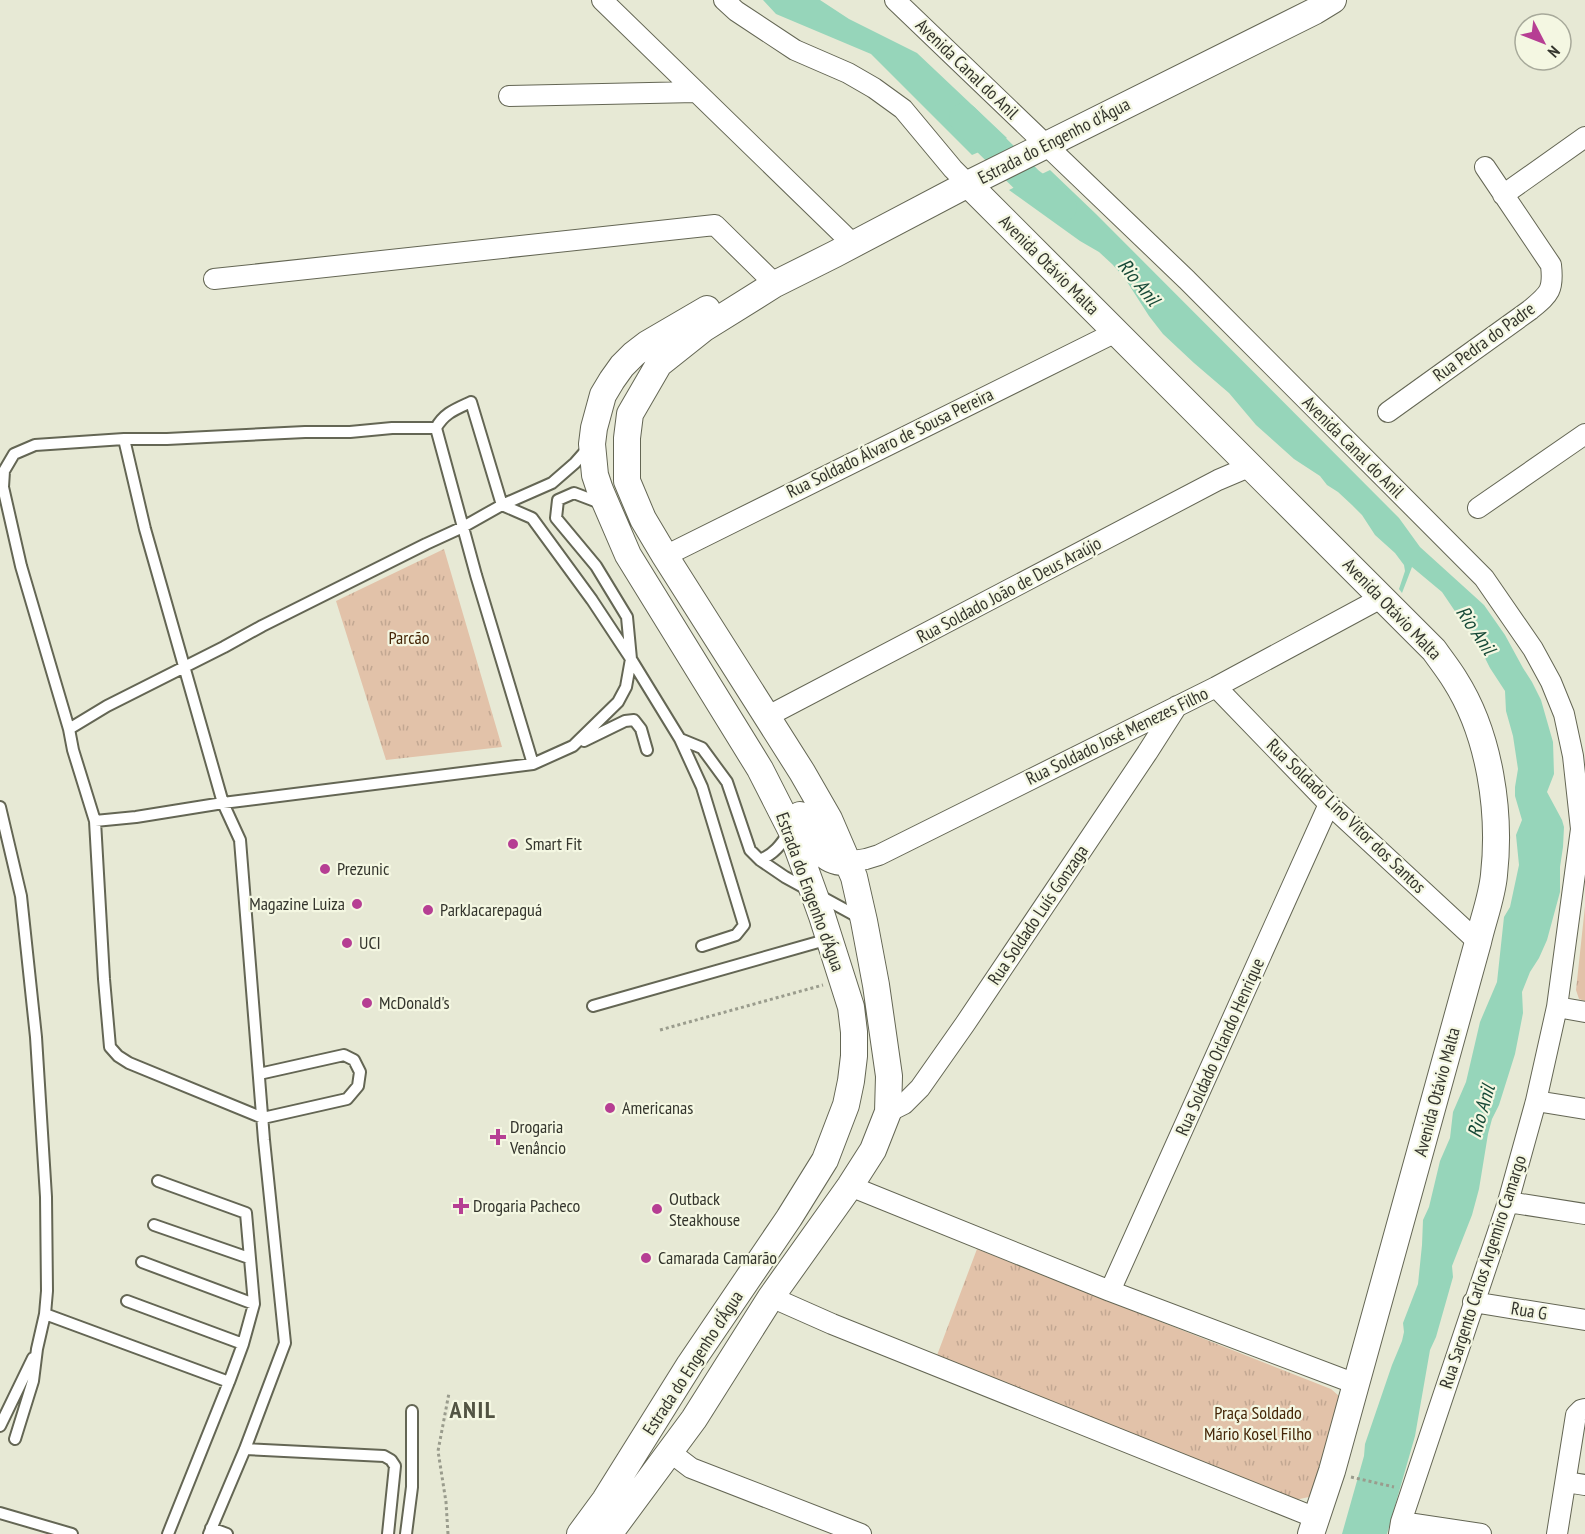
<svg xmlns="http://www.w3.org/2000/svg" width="1585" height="1534" font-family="'PT Sans Narrow',sans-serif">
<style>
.grass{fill:url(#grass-tufts)}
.water{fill:#96d5ba}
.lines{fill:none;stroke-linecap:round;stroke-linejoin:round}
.river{stroke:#96d5ba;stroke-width:30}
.service-casing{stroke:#646654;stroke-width:14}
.minor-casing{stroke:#646654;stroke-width:22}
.tertiary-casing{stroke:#646654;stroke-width:28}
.path{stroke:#9a9c8d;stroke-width:3;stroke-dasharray:3 3;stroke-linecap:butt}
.service{stroke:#fff;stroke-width:10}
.minor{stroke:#fff;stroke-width:20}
.tertiary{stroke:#fff;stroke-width:26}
.poi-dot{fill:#b63e93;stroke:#f4f7e2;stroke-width:2}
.labels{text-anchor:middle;stroke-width:4.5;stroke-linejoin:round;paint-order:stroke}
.street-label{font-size:18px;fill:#34352d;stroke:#f4f7e2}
.park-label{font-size:18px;fill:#452607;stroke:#f4f7e2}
.poi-label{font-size:18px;fill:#34352d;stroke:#f4f7e2;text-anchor:start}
.water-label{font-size:20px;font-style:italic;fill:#164937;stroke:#f4f7e2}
.district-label{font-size:24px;font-weight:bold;letter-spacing:1.5px;fill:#525443;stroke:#f4f7e2}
</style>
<defs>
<pattern id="grass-tufts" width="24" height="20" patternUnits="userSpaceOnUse" patternTransform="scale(1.5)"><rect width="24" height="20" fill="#e2c2a9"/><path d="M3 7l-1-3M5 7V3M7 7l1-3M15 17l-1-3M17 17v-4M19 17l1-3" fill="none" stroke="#c2a792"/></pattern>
</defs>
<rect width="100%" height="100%" fill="#e7e9d5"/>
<path class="grass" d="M 444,549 L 502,747 L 386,760 L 336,601 Z
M 1585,906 L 1585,1001 L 1579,999 L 1576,990 Z
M 977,1249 L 1331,1389 L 1339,1396 L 1340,1407 L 1318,1489 L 1309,1497 L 1295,1500 L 936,1358 Z"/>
<path class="water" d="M 763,0 L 820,0 L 849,19 L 917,53 L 1007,138 L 993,146 L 972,155 L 871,54 L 776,14 Z
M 1050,170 L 1096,214 L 1399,518 L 1420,547 L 1484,605 L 1505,635 L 1523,668 L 1532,682 L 1541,700 L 1553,742 L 1554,774 L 1547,792 L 1562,820 L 1564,827 L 1563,847 L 1560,867 L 1560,892 L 1547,940 L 1539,958 L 1530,972 L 1522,992 L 1523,1013 L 1515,1054 L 1499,1105 L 1492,1119 L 1488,1134 L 1479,1189 L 1472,1215 L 1452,1266 L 1453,1277 L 1436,1337 L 1430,1350 L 1415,1436 L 1387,1534 L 1342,1534 L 1364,1456 L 1365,1444 L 1392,1365 L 1402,1341 L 1404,1332 L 1403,1323 L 1418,1284 L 1422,1245 L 1423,1220 L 1429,1207 L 1440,1161 L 1450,1138 L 1453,1112 L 1466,1082 L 1480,1022 L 1497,982 L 1504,917 L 1510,907 L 1519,865 L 1516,835 L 1522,820 L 1515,796 L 1515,787 L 1518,769 L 1513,736 L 1506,711 L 1505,691 L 1490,668 L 1484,656 L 1480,643 L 1473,633 L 1463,623 L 1442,592 L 1412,567 L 1402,593 L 1399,589 L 1405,571 L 1404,565 L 1395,553 L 1375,535 L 1362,515 L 1352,505 L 1338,492 L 1327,485 L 1320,476 L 1294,459 L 1256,425 L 1229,393 L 1194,363 L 1163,334 L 1149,316 L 1124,277 L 1112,264 L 1099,252 L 1080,241 L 1009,190 Z"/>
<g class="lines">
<path class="river" d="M 964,118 L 1029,182 L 1062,207"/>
<defs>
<path id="service" d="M 124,439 L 145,529 L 223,803 L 240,840 L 264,1140 L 285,1343 L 245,1449 L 209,1534
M 603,504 L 574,493 L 558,500 L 556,518 L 596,566 L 627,617 L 631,659 L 680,739 L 702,787 L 744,925 L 736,935 L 702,946
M 69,729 L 21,566 L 3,487 L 4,471 L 14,454 L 35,445 L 124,439 L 167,439 L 305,432 L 350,432 L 392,428 L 436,428
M 680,739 L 702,748 L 727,782 L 750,850 L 760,860 L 785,877 L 862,919
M 584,741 L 625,721 L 634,720 L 641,729 L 647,750
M 0,807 L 21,896 L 36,1037 L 46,1197 L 47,1291 L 45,1314 L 37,1349 L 33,1381 L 15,1439
M 95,821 L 136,817 L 223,803 L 533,764 L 573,746 L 618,702 L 626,687 L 631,659 L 592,600 L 532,518 L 502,505 L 471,402 C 456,409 444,413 436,428 L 476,575 L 533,764
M 760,860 C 774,854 781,845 789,832
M 593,1006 L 829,939
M 259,1074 L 344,1055 L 354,1060 L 360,1072 L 358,1086 L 347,1099 L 263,1118 L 129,1063 L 118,1056 L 110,1047 L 104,979 L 95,821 L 73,750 L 69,729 L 107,706 L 224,647 L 262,626 L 426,544 L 463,527 L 502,505 L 552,483 L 575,463 L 590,446
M 158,1181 L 246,1213 L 254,1304 L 243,1344 L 229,1382 L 168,1534
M 154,1225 L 249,1258
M 142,1262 L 254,1304
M 127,1301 L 243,1344
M 45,1314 L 229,1382
M 0,1426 L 33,1358
M 245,1449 L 384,1456 L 391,1460 L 395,1466 L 388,1534
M 0,1513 L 72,1534
M 211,1528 L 227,1534
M 406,1534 L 412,1487 L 412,1411"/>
<path id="minor" d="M 602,0 L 853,244
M 724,0 L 736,11 L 795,50 L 848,73 L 874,88 L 903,109 L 953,169 L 968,184
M 895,0 L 1187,280 L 1484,578 L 1533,649 L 1551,682 L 1564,714 L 1573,756 L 1581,829 L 1557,1007 L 1536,1101 L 1508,1202 L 1411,1492 L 1401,1522 L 1399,1534
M 509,96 L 696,92
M 1503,195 L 1585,137
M 214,279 L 715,225 L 775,284
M 1388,412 L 1530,310 C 1549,294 1554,291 1551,265 L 1485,167
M 1478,508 L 1585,434
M 665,556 L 1116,332
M 1216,687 L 1329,804 L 1478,942
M 768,716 L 1218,480 L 1251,466
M 847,862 L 866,859 L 879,855 L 1216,687 L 1383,597
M 1557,1007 L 1585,1012
M 1536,1101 L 1585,1109
M 888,1112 L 904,1104 L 920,1088 L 965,1024 L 1147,753 L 1177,706
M 850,1186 L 1110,1291 L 1356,1384
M 1508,1202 L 1585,1214
M 1110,1291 L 1329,804
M 771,1297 L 832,1324 L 1316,1518
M 1473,1302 L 1585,1320
M 670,1452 L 691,1468 L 861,1534
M 1566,1482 L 1585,1485
M 1401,1522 L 1481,1534
M 1557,1534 L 1576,1415 L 1581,1410 L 1585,1409"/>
<path id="tertiary" d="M 968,184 L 1434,650 C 1441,660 1449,670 1455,680 C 1490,735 1501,812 1494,875 C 1492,897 1483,920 1478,942 L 1332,1471 L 1311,1534
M 800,815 C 810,835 819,864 847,862
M 580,1534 L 605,1500 L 690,1364 L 789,1218 L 825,1160 L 846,1105 L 851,1081 L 854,1056 L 854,1032 L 851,1007 L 822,916 L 791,830 L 760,769 L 628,555 L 600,490 L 595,475 L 592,444 L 594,428 L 603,395 L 612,380 L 622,366 L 634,354 L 647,344 L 707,309
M 609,1534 L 694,1419 L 771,1297 L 850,1186 L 873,1150 L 888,1112 L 889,1076 L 876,985 L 864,921 L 854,877 L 829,819 L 802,772 L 665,556 L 643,519 L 627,481 L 627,438 L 630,414 L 659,364 L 703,329 L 775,284 L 835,254 L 968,184 L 1315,11 L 1333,0"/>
</defs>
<use href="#service" class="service-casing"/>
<use href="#minor" class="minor-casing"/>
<use href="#tertiary" class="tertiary-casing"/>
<path class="path" d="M 660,1030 L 823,985
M 1351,1477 L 1394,1487
M 448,1534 L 446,1502 L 438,1451 L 449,1393"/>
<use href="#service" class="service"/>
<use href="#minor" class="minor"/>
<use href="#tertiary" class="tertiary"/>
</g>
<g class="poi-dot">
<circle cx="513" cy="844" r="6"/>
<circle cx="325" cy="869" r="6"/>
<circle cx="357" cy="904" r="6"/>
<circle cx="428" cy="910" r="6"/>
<circle cx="347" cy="943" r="6"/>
<circle cx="367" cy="1003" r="6"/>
<circle cx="610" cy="1108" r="6"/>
<path d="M495 1128h6v6h6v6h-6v6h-6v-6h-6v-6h6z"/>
<path d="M458 1197h6v6h6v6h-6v6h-6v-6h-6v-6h6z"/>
<circle cx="657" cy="1209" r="6"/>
<circle cx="646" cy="1258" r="6"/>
</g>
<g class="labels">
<g class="street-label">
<text transform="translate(967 69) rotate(44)" y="6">Avenida Canal do Anil</text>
<text transform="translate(1054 141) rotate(-27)" y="6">Estrada do Engenho d'Água</text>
<text transform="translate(1049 265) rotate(45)" y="6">Avenida Otávio Malta</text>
<text transform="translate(1484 342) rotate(-36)" y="6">Rua Pedra do Padre</text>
<text transform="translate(890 443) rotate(-26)" y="6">Rua Soldado Álvaro de Sousa Pereira</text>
<text transform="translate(1353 447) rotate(45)" y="6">Avenida Canal do Anil</text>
<text transform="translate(1009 590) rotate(-28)" y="6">Rua Soldado João de Deus Araújo</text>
<text transform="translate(1392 609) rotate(46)" y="6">Avenida Otávio Malta</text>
<text transform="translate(1117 736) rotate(-26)" y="6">Rua Soldado José Menezes Filho</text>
<text transform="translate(1346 816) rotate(44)" y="6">Rua Soldado Lino Vitor dos Santos</text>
<text transform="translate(810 892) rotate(70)" y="6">Estrada do Engenho d'Água</text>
<text transform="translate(1038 915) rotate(-56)" y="6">Rua Soldado Luís Gonzaga</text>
<text transform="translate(1220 1047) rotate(-66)" y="6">Rua Soldado Orlando Henrique</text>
<text transform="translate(1437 1092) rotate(-75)" y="6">Avenida Otávio Malta</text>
<text transform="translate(1483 1272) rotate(-72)" y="6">Rua Sargento Carlos Argemiro Camargo</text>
<text transform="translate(1529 1311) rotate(9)" y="6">Rua G</text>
<text transform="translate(693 1363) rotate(-57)" y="6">Estrada do Engenho d'Água</text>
</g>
<g class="park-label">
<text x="409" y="644">Parcão</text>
<text x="1258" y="1419">Praça Soldado<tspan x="1258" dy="21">Mário Kosel Filho</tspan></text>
</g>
<g class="poi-label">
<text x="525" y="850">Smart Fit</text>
<text x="337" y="875">Prezunic</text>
<text x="345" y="910" text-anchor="end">Magazine Luiza</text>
<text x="440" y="916">ParkJacarepaguá</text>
<text x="359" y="949">UCI</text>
<text x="379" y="1009">McDonald's</text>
<text x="622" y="1114">Americanas</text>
<text x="510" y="1133">Drogaria<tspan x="510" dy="21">Venâncio</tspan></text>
<text x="669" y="1205">Outback<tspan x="669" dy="21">Steakhouse</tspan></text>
<text x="473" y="1212">Drogaria Pacheco</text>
<text x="658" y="1264">Camarada Camarão</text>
</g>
<g class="water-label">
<text transform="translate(1139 282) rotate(51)" y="7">Rio Anil</text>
<text transform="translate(1476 630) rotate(56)" y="7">Rio Anil</text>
<text transform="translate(1481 1111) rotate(-74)" y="7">Rio Anil</text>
</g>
<g class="district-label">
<text x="473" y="1418">ANIL</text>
</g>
</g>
<g transform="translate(1543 42) rotate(132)"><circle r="28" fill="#f4f7e2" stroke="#a7a99a" stroke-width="1.5"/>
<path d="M0-4.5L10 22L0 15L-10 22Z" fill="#b63e93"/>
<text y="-9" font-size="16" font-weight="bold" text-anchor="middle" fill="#34352d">N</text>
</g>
</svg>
